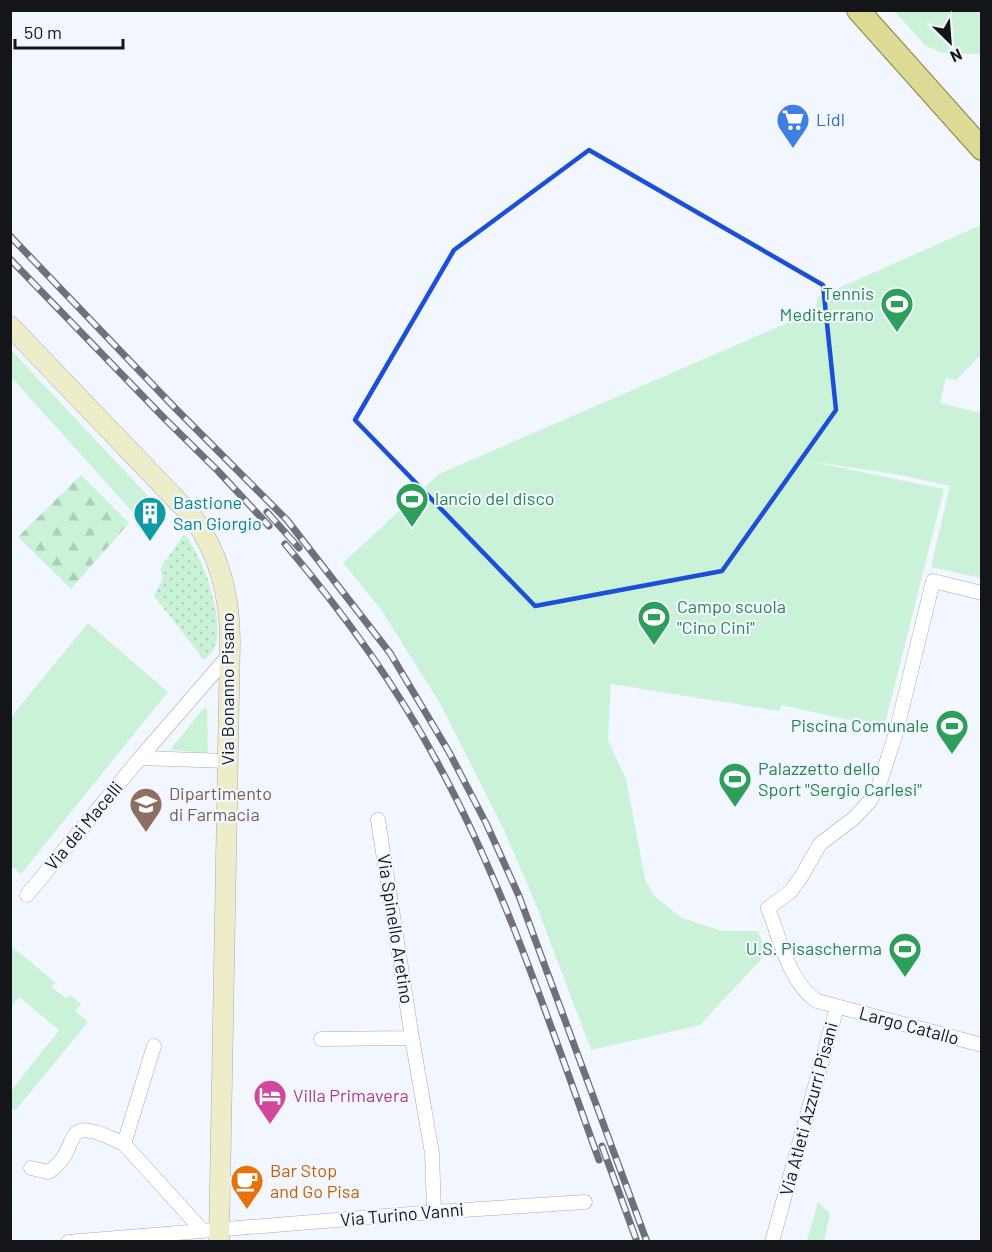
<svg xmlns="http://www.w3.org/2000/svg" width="992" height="1252" font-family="Barlow,sans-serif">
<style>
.green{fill:#caf2d9}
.forest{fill:url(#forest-firs)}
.park{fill:url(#park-dots)}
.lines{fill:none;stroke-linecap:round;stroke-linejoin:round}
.minor-casing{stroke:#a5aab1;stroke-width:15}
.secondary-casing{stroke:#a5aab1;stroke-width:21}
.primary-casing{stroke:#87853a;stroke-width:24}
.minor{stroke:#fff;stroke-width:14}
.secondary{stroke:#eeedc9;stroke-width:20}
.primary{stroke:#dcda94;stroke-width:22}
.rail-casing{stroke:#6f7176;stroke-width:7}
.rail{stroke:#f2f7ff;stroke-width:4.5;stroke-dasharray:14;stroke-linecap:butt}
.marked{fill:none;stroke:#1d4ed8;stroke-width:4.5;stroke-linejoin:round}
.labels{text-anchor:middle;stroke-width:4.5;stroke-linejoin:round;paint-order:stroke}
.shop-label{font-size:18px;fill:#366cbe;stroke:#f2f7ff;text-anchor:start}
.leisure-label{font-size:18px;fill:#27864d;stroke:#f2f7ff;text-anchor:end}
.culture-label{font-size:18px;fill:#0d838f;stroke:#f2f7ff;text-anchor:start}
.street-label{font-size:18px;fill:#141518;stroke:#f2f7ff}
.education-label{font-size:18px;fill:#785e54;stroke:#f2f7ff;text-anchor:start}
.hotel-label{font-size:18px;fill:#b23c85;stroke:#f2f7ff;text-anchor:start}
.food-label{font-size:18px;fill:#c56008;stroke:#f2f7ff;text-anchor:start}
</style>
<defs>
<pattern id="forest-firs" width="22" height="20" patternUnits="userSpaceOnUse" patternTransform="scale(1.5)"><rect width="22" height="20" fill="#caf2d9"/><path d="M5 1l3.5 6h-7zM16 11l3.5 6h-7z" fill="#adcfba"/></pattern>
<pattern id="park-dots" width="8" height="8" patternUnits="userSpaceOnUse" patternTransform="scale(1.5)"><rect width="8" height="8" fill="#caf2d9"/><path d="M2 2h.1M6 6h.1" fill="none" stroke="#adcfba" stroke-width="1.8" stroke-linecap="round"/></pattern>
</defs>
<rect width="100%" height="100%" fill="#f2f7ff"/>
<path class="green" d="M 894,11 L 981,11 L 981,54 L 943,53 L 926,46 Z
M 981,225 L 981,355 L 956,380 L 946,378 L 940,403 L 981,413 L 981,578 L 931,567 L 950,486 L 900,475 L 809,461 L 944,489 L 884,728 L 782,705 L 779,711 L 611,684 L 608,740 L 626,779 L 645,879 L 654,896 L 682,918 L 722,931 L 758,931 L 767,953 L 700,1025 L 591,1050 L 537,907 L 504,830 L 441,705 L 380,608 L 343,563 L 439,474 L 815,311 L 818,297 Z
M 11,350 L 153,501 L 138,518 L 11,377 Z
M 88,623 L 168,692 L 21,874 L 11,866 L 11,717 Z
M 207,708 L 208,753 L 170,750 L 202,710 Z
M 11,946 L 55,982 L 51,987 L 66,998 L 70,995 L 81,1004 L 75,1011 L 88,1022 L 15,1111 L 11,1107 L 11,1091 L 59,1030 L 19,997 L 11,1007 Z
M 818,1202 L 830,1214 L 824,1241 L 807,1241 Z"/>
<path class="forest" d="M 81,475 L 129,523 L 71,589 L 18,537 Z"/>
<path class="park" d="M 184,534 C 203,554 227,624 214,650 C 212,653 207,657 204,660 L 154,596 L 163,578 L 160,569 Z"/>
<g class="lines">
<defs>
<path id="minor" d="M 982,593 L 933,581 L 896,733 L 879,785 L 870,801 L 854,818 L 820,844 L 801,877 L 790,892 L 768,908 C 780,938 789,983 817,1001 L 982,1045
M 140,758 L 228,761
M 378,820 L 412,1038 L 432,1153 L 434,1212
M 27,895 L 140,758 L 230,654
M 321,1039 L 412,1038
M 154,1046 L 124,1144 L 203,1231
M 31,1168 L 48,1172 C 86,1149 53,1109 124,1144
M 68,1242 L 434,1212 L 585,1202
M 772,1242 L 837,1007"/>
<path id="secondary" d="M 10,326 L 192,516 C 219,553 230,595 230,641 L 219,1242"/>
<path id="primary" d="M 858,10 L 982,149"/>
</defs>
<use href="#minor" class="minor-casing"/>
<use href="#secondary" class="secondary-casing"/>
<use href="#primary" class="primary-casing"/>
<use href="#minor" class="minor"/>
<use href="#secondary" class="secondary"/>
<use href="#primary" class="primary"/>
<defs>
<path id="rail" d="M 10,236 L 176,409 L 287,520 L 390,653 L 449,752 L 486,823 L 519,896 L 647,1242
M 10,259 L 165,419 L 218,471 L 269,526
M 267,512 L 299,548
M 285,544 C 342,611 394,682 436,760 C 505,886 550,1025 599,1160
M 602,1146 L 636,1239"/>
</defs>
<use href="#rail" class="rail-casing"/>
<use href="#rail" class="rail"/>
</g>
<path class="marked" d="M 589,150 L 823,285 L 836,410 L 722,571 L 535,606 L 355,420 L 454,250 Z"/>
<defs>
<symbol id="supermarket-pin" viewBox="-11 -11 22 30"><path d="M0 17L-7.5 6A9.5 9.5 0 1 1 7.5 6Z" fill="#3f7fe0" stroke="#f2f7ff"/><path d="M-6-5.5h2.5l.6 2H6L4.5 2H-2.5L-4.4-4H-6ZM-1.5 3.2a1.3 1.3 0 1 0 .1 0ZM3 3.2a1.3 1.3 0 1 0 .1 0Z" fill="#fff"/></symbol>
<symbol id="stadium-pin" viewBox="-11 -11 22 30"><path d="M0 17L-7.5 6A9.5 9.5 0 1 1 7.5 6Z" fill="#2e9e5b" stroke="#f2f7ff"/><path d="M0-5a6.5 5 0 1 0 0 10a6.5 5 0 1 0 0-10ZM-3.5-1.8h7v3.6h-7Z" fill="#fff"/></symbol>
<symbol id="building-pin" viewBox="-11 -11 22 30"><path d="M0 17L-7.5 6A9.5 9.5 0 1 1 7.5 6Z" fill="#0f9aa8" stroke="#f2f7ff"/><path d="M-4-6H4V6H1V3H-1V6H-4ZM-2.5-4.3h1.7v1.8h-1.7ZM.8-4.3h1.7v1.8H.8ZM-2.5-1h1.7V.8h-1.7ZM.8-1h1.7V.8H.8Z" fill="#fff"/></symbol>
<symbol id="university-pin" viewBox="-11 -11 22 30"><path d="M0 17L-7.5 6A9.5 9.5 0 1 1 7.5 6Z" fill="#8d6e63" stroke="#f2f7ff"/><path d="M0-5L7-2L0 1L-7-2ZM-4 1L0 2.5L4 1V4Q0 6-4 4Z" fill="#fff"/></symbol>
<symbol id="hotel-pin" viewBox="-11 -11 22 30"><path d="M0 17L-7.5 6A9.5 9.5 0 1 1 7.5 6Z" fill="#d1479c" stroke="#f2f7ff"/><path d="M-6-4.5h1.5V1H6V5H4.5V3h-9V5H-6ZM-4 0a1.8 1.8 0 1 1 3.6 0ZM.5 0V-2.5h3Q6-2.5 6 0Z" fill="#fff"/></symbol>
<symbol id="cafe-pin" viewBox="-11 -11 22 30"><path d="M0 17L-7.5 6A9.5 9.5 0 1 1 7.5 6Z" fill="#e8710a" stroke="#f2f7ff"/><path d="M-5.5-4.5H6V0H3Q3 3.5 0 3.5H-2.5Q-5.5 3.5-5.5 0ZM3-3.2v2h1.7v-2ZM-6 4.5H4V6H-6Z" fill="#fff"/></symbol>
</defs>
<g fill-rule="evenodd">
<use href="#supermarket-pin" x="774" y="101" width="38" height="52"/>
<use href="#stadium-pin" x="878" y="285" width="38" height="52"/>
<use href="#stadium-pin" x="393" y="480" width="38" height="52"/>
<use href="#building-pin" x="131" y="494" width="38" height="52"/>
<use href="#stadium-pin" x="635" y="598" width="38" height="52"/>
<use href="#stadium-pin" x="933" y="707" width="38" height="52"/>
<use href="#stadium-pin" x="716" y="760" width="38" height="52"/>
<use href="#university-pin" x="127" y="785" width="38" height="52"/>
<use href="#stadium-pin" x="886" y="930" width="38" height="52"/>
<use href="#hotel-pin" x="251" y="1077" width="38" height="52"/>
<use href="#cafe-pin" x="228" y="1162" width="38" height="52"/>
</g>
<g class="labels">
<g class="shop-label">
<text x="816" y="126">Lidl</text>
</g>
<g class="leisure-label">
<text x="874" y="300">Tennis<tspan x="874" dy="21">Mediterrano</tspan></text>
<text x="435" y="505" text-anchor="start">lancio del disco</text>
<text x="677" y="613" text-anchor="start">Campo scuola<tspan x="677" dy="21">"Cino Cini"</tspan></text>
<text x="929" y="732">Piscina Comunale</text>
<text x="758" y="775" text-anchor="start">Palazzetto dello<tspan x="758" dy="21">Sport "Sergio Carlesi"</tspan></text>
<text x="882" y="955">U.S. Pisascherma</text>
</g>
<g class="culture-label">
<text x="173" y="509">Bastione<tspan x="173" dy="21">San Giorgio</tspan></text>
</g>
<g class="street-label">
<text transform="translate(228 689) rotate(-90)" y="6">Via Bonanno Pisano</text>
<text transform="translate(84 826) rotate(-50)" y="6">Via dei Macelli</text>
<text transform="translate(395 929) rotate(81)" y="6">Via Spinello Aretino</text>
<text transform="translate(909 1026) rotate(15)" y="6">Largo Catallo</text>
<text transform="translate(809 1109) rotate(-75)" y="6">Via Atleti Azzurri Pisani</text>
<text transform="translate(402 1215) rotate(-5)" y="6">Via Turino Vanni</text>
</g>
<g class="education-label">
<text x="169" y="800">Dipartimento<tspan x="169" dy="21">di Farmacia</tspan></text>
</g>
<g class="hotel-label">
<text x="293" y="1102">Villa Primavera</text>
</g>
<g class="food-label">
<text x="270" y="1177">Bar Stop<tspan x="270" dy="21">and Go Pisa</tspan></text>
</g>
</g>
<rect width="992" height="1252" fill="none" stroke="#141518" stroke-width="24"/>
<g transform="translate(950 42) rotate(155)" stroke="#f2f7ff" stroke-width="4.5" paint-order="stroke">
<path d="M0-4.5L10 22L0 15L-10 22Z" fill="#141518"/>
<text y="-9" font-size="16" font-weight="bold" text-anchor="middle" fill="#141518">N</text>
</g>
<path d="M15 39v9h108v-9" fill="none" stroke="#141518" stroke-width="3"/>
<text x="24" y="39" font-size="18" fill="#141518" stroke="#f2f7ff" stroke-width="4.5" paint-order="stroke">50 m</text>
</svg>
